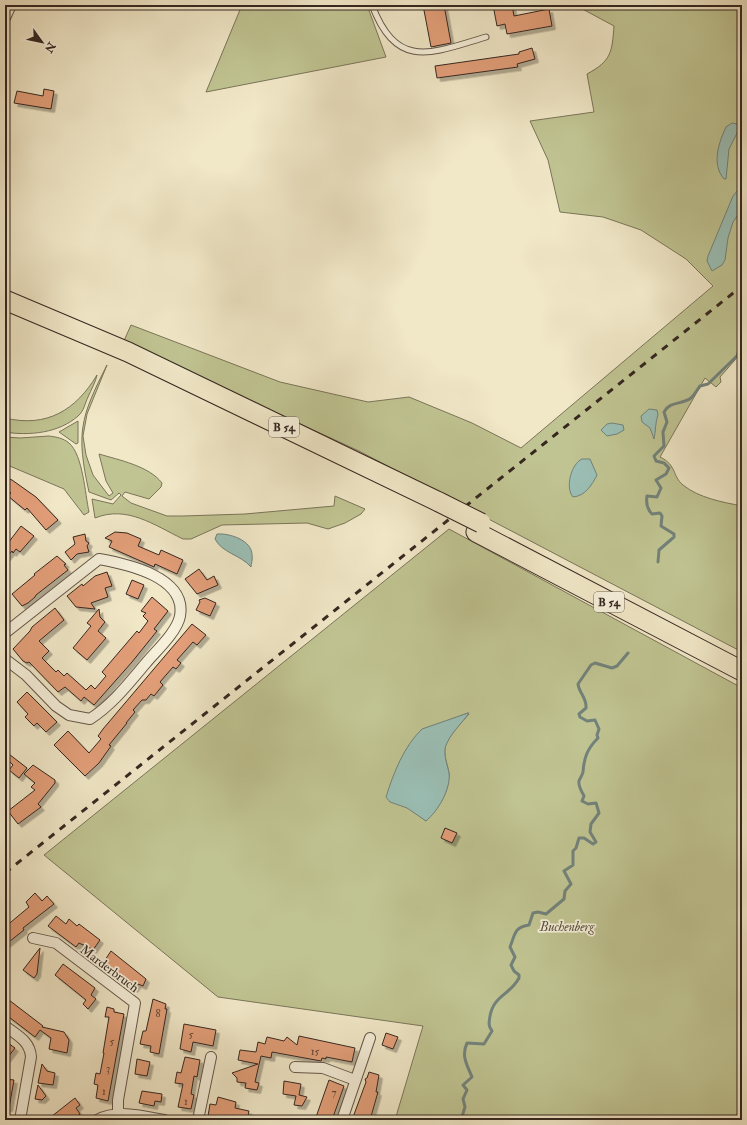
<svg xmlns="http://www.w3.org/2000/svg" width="747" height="1125" font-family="'IM FELL Double Pica',serif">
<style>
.green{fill:#c0c492;stroke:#7a7559;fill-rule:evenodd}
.water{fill:#9bc0b7;stroke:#72827b}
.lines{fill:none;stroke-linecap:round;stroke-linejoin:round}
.stream{stroke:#72827b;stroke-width:3}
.building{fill:#e39f79;stroke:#352620;filter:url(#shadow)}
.lane-casing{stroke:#64564a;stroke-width:7}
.street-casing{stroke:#64564a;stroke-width:12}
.highway-casing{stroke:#352620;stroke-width:21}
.lane{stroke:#f6f0db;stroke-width:5}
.street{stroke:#f6f0db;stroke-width:10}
.highway{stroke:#f1e8c8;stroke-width:19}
.rail{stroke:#352620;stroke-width:3;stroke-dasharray:7 7;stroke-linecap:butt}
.highway-bridge-casing{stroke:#352620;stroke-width:21;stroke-linecap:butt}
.highway-bridge{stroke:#f1e8c8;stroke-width:19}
.labels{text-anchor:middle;stroke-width:3.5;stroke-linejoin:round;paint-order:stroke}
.number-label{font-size:11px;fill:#604436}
.shield{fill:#f6f0db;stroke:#6f6358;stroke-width:1}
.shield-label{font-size:12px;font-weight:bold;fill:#352620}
.park-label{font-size:13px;font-style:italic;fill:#584e3c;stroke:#f6f0db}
.street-label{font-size:13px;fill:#352620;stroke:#f6f0db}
</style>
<defs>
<filter id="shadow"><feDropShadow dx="3.5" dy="3.5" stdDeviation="0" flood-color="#0004"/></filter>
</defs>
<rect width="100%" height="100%" fill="#f1e8c8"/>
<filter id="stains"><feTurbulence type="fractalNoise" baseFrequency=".005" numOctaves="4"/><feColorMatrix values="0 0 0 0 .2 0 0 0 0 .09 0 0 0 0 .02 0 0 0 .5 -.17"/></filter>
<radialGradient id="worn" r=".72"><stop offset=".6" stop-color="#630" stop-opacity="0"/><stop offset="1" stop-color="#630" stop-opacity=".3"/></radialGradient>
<path class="green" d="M 242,5 L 367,5 L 386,57 L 206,92 Z
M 575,5 L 742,5 L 742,337 L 735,360 L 720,377 L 721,382 L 716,387 L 705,378 L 660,457 C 677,465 672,476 683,485 C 699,498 722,502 742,506 L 742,652 L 359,451 L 123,343 L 131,325 L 280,382 L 368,402 L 409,397 L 472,423 L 521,448 L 713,286 L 686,259 L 641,230 L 603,217 L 560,212 L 548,160 L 530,121 L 594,112 L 587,74 C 611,61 612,53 614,26 Z
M 107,365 L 87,414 L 83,436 L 86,455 L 93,475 L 109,496 L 113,493 L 106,481 L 99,454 C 119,460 149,466 162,483 L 161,487 L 149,499 L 125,492 L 122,496 L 131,503 L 167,516 L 183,516 L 245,514 L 334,506 L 335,496 L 365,509 L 361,514 L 345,523 L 328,529 L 307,523 L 222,525 L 191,539 L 183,539 C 154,525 127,505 95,518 L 92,499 L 113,504 L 121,495 L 119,493 L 111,500 L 89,492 C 76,433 80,418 107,365 Z
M 97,375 C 96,381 91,390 88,397 C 85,403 84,411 78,416 C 59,433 29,436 5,432 L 5,418 C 47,428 76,410 97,375 Z
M 78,421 L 78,443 L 76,444 L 59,432 Z
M 49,436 C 56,437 63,438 69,443 C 83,455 85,494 89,512 L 84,515 L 64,489 L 5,464 L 5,437 L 20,438 Z
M 449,529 L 742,688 L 742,1120 L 395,1120 L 423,1026 L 218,997 L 44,855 ZM 468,713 L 469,714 C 463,721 449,735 446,744 C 442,754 448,764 449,774 C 449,793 438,809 426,821 L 407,807 L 427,729 Z"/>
<path class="water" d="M 732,123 L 737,124 L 739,129 L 729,149 L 726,179 L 724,179 C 711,164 719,142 726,127 Z
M 742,185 L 742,209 L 733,222 L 728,238 L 725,260 L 722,265 L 712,271 L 707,261 L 708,256 L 733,196 Z
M 649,409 L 657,410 L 658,415 C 655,423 656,430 654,439 L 650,428 L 642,422 L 641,416 Z
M 612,423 L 623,425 L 624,430 L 617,434 L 607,436 L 601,430 L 607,424 Z
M 582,459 L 590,459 L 597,475 C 592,485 585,496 573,497 C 565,488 571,464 582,459 Z
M 217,534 C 229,533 252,540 252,555 C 253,559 251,564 251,567 C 241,555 222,553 215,539 Z
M 468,713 L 469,713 C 462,723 452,732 447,743 C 442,752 447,763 449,773 C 451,789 438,811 426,821 L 407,808 L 390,802 L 386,797 C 393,774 404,746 422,729 Z"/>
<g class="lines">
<path class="stream" d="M 658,562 L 659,550 L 674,537 L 674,534 L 661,526 L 662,516 L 660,513 L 652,514 C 647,509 646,502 647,496 L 657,497 L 661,488 L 656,480 L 666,474 L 669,468 L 664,463 L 656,461 L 654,456 L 664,446 L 663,432 L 667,422 L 664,412 C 669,401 682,405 691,398 C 695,394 697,390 700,386 L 708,384 L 740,353 L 740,333 L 742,327
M 461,1120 L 465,1107 L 463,1099 L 467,1090 L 463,1085 L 472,1077 C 467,1065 461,1056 467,1043 L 484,1044 L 492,1031 C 488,1026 489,1022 490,1016 C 494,995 510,995 519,978 L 519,975 L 514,971 L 511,965 L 515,957 L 510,947 C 515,935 514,927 529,925 L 533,913 L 538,912 L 546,914 L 564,899 L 565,891 L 571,884 L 564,871 L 573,865 L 573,851 L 576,848 L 579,838 L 584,838 L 593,844 L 596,842 L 590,832 L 591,824 L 599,813 L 596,803 L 588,804 L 582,801 L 584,796 C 582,792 578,786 579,781 C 580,778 582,776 583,772 C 584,758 587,749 598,738 L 597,735 L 599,729 L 595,720 L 587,721 L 580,717 L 579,714 L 586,708 C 587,698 579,693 578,684 L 591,665 L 595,663 L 612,668 L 617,666 L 628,653"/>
</g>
<path class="building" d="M 423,5 L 444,5 L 451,43 L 431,47 Z
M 493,5 L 512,5 L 514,16 L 549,9 L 552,26 L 507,34 L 505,24 L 497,26 Z
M 532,48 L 535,59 L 517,64 L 518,67 L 437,78 L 435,66 L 519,54 L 519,52 Z
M 44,89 L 54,91 L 51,109 L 14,103 L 17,91 L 43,96 Z
M 5,477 L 12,480 L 36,497 L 58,520 L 46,530 L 27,508 L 25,510 L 8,496 L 11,493 L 5,491 Z
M 21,526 L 34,536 L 20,552 L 16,549 L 13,553 L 12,551 L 5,559 L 5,547 Z
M 115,532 L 127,533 L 141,539 L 138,546 L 159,555 L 161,550 L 183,560 L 177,574 L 155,564 L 154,567 L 109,547 L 112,541 L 105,538 Z
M 85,534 L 86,541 L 89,543 L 87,546 L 89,552 L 77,554 L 71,560 L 65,552 L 75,544 L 73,537 Z
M 57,556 L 66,564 L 64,565 L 68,570 L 36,595 L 35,597 L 28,603 L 22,606 L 12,594 L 35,575 L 34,574 Z
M 199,569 L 207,580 L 214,576 L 218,585 L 197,594 L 185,579 Z
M 107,572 L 112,586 L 105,588 L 108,597 L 91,603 L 95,609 L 76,607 L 67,596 L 82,584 L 83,586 L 95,576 Z
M 132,580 L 144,585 L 138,599 L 126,594 Z
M 152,597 L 168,611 L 154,629 L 157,631 L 132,662 L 94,705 L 84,697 L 81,701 L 65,687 L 58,692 L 29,662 L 27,663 L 23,661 L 13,649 L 30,631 L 32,627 L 55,608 L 64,620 L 39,641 L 49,651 L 42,658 L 56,672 L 58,670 L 64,676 L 67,673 L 86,690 L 91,685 L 95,689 L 106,676 L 102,672 L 137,631 L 139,633 L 148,621 L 143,616 L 146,613 L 141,611 Z
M 205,598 L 216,603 L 210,616 L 196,610 L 200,602 L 199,600 Z
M 99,609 L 100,617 L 105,622 L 98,631 L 106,638 L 87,660 L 73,648 L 91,626 L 87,623 Z
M 192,624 L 206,635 L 197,645 L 193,642 L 177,660 L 181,663 L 176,669 L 173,667 L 160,682 L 163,685 L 154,696 L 151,694 L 146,700 L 142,700 L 133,710 L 135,712 L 126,723 L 127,723 L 109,745 L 111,746 L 99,763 L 85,776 L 54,745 L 68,731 L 89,753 L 101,739 L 98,736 L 103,729 Z
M 27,692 L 57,722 L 46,732 L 37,723 L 34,726 L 25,717 L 28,714 L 17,702 Z
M 5,751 L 27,768 L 19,778 L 9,770 L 13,765 L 5,757 Z
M 33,765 L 55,780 L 55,783 L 38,804 L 41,807 L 18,824 L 8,811 L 35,790 L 31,787 L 35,783 L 24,774 Z
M 445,828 L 457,833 L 452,843 L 441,838 Z
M 35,893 L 42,901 L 47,896 L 54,904 L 23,928 L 24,930 L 5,945 L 5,927 L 29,907 L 26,902 Z
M 56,916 L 66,924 L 69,919 L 77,926 L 79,924 L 100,940 L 93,950 L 84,944 L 83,945 L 79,943 L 76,947 L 48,926 Z
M 40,948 L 37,974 L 34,978 L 23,970 Z
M 111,951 L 146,979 L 143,986 L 138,984 L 134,989 L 101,966 Z
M 63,964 L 95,988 L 91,995 L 96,999 L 88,1009 L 83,1004 L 86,1000 L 55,975 Z
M 5,997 L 43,1026 L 42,1027 L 64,1032 L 69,1040 L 67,1053 L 49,1049 L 51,1038 L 40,1030 L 35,1037 L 5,1014 Z
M 153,999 L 166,1004 L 165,1009 L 167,1009 L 159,1054 L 150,1052 L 151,1046 L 140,1044 L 143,1031 L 146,1031 Z
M 107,1007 L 114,1009 L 114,1012 L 124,1014 L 108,1101 L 96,1098 L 98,1085 L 94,1084 L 96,1073 L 100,1074 L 104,1053 L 103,1053 L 109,1017 L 105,1017 Z
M 184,1024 L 216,1030 L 213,1046 L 193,1042 L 191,1052 L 180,1049 Z
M 386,1033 L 398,1037 L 393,1049 L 382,1045 Z
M 299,1036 L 355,1048 L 352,1062 L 326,1057 L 326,1059 L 322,1058 L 321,1061 L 272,1052 L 271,1058 L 261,1056 L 255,1082 L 259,1083 L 257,1090 L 245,1088 L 246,1083 L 237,1082 L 237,1078 L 232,1073 L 258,1064 L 238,1060 L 240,1050 L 256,1052 L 258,1042 L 265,1044 L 267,1037 L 284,1041 L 287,1037 L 297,1045 Z
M 5,1041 L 15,1048 L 5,1061 Z
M 185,1057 L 200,1060 L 197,1077 L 194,1076 L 191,1094 L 194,1095 L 191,1109 L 178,1107 L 183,1084 L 175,1083 L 177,1072 L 181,1073 Z
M 137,1059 L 150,1062 L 147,1076 L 135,1074 Z
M 42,1064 L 47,1071 L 55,1073 L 53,1085 L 38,1083 Z
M 369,1072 L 379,1075 L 376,1092 L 378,1092 L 370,1120 L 352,1120 L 366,1082 L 365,1079 L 367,1078 Z
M 5,1079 L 14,1080 L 9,1108 L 5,1108 Z
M 329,1080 L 344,1086 L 332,1120 L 315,1120 Z
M 284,1081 L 301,1084 L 299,1095 L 307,1097 L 302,1106 L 294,1105 L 296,1096 L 283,1094 Z
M 38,1085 L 46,1096 L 42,1100 L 35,1099 Z
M 142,1091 L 162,1094 L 161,1102 L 155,1101 L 154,1106 L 139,1103 Z
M 218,1097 L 236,1102 L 235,1108 L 249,1111 L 247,1120 L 228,1120 L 208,1116 L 210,1104 L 216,1105 Z
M 75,1098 L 80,1105 L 76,1108 L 80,1114 L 72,1120 L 47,1120 Z"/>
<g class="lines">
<defs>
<path id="lane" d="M 372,5 C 397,71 432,53 486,37"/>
<path id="street" d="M 5,18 L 11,5
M 5,633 L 99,559 C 127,564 187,577 180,616 C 177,632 156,651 146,663 C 129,683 113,704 90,719 L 69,715 L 56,706 L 26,675 L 5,659
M 33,938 L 56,943 L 135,1003 L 118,1100 L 118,1114
M 5,1026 C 17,1035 30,1041 31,1057 L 20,1120
M 295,1067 L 323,1068 L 355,1080
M 97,1120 C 118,1109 143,1116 164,1120
M 198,1120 L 211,1057
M 342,1120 L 370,1038"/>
<path id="highway" d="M 5,300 L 128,352 L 439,502
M 476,532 L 742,671"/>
</defs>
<use href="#lane" class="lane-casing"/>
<use href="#street" class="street-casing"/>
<use href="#highway" class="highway-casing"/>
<use href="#lane" class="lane"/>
<use href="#street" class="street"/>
<use href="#highway" class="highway"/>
<path class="rail" d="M 5,873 L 742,286"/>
<defs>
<path id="highway-bridge" d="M 439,502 L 481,523"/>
</defs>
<use href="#highway-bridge" class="highway-bridge-casing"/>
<use href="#highway-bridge" class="highway-bridge"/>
</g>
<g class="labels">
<g class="number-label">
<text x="158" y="1017">8</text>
<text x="191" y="1038">5</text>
<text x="112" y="1045">5</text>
<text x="315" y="1055">15</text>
<text x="108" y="1072">3</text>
<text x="104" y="1095">1</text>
<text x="334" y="1096">7</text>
<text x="186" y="1105">1</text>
</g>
<g class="shield">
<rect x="269" y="417" width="30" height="20" rx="3"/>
<rect x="594" y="592" width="30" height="20" rx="3"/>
</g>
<g class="shield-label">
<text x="284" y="431">B 54</text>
<text x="609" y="606">B 54</text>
</g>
<g class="park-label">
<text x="567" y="931">Buchenberg</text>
</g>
<g class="street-label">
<text transform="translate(110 968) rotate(37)" y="5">Marderbruch</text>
</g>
</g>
<rect width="747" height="1125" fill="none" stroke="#f1e8c8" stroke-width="20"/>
<rect x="6" y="6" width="735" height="1113" fill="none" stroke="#352620" stroke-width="2"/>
<rect x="10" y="10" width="727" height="1105" fill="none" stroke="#352620"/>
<g transform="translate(42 42) rotate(123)" stroke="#f6f0db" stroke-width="3" paint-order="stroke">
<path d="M0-3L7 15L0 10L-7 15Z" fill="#352620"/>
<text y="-6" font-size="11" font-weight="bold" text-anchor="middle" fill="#352620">N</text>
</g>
<rect width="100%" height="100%" filter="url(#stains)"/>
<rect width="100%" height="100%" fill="url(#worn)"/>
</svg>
